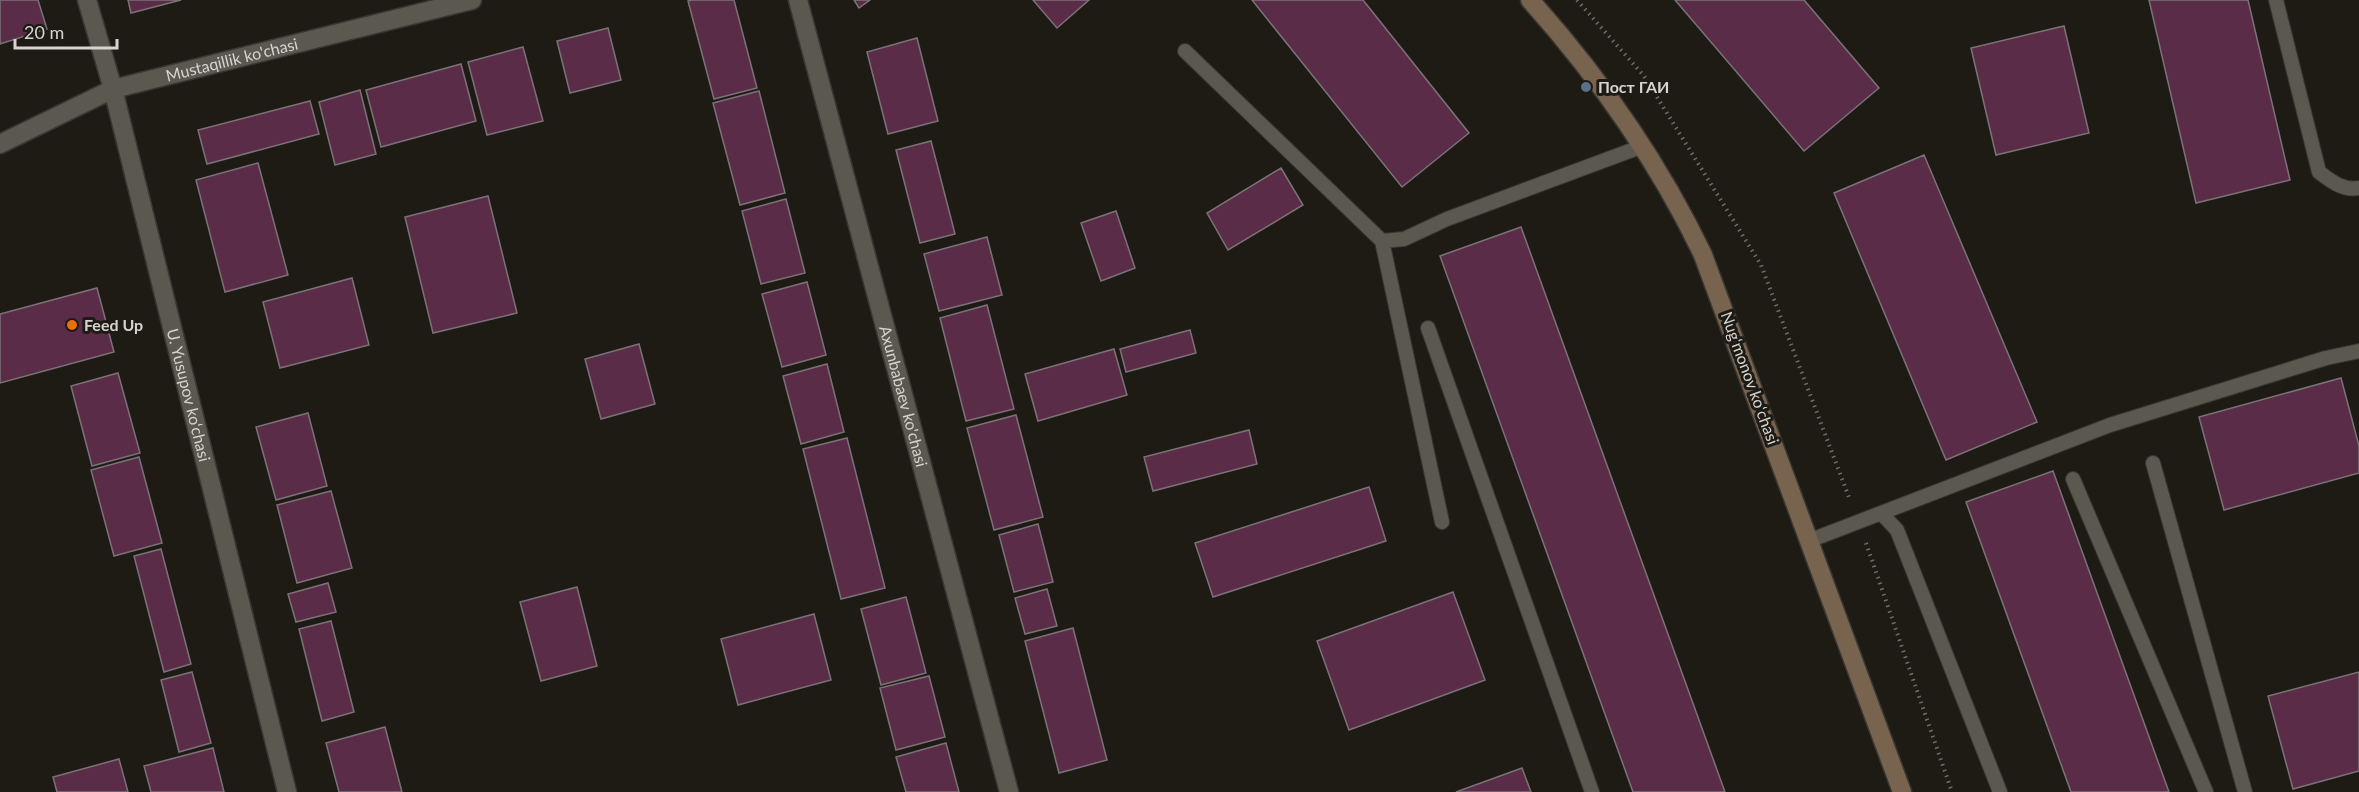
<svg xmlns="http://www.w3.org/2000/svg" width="2359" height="792" font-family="Lato,sans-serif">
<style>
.building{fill:#5a2c48;stroke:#7b7277;stroke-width:1.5}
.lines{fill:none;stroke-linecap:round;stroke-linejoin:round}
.lane-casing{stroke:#393733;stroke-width:16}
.street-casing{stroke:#393733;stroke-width:21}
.secondary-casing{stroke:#393733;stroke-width:21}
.path{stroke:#6f6d67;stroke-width:4;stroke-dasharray:1.5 4.5;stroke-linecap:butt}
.lane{stroke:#5b5850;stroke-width:14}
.street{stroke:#5b5850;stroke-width:18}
.secondary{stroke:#78634e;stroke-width:18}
.service-dot{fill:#5c6f8a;stroke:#1d1b14;stroke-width:2}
.food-dot{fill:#e8710a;stroke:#1d1b14;stroke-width:2}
.labels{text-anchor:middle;stroke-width:6;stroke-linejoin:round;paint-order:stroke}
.street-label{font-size:16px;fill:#d6d4d0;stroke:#1d1b14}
.poi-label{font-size:16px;font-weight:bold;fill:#d6d4d0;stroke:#1d1b14;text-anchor:start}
</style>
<rect width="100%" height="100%" fill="#1d1b14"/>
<path class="building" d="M 0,0 L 38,0 L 47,29 L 0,44 Z
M 128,0 L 181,0 L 131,13 Z
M 692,0 L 734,0 L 757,88 L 714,99 L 688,1 Z
M 854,0 L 870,0 L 859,8 Z
M 1033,0 L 1089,0 L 1057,28 Z
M 1252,0 L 1363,0 L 1469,133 L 1402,187 Z
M 1675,0 L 1804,0 L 1879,88 L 1804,151 Z
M 2149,0 L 2248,0 L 2290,180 L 2196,203 Z
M 2064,26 L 2089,133 L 1996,155 L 1971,48 Z
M 608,28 L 621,80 L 570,93 L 557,41 Z
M 917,38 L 938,121 L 888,134 L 867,52 Z
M 523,47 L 543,121 L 487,135 L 468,62 Z
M 461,64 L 476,121 L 381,147 L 366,90 Z
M 360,90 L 376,154 L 335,165 L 319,102 Z
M 759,91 L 785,193 L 740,205 L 713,103 Z
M 310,101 L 319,134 L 207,164 L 198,130 Z
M 931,141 L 955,234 L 920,243 L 896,150 Z
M 1924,155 L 2037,422 L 1946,460 L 1834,193 Z
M 258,163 L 288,275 L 225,292 L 196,180 Z
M 1281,168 L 1303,205 L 1228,250 L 1207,213 Z
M 488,196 L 517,313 L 433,333 L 405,217 Z
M 786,199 L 805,273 L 761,284 L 742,211 Z
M 1116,211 L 1135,268 L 1101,281 L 1081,223 Z
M 1521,227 L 1725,792 L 1633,792 L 1440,256 Z
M 987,237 L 1002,295 L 939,311 L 924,254 Z
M 352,278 L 369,345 L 280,368 L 263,302 Z
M 807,282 L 826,355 L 782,367 L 762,294 Z
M 97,288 L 114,352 L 0,383 L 0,314 Z
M 987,305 L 1014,409 L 966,421 L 940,318 Z
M 1190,330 L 1196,353 L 1126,372 L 1120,349 Z
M 639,344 L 655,404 L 601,419 L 585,359 Z
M 1114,349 L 1127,395 L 1038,421 L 1025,374 Z
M 827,364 L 844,432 L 801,444 L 783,376 Z
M 118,373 L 140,453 L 92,466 L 71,386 Z
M 2341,378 L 2359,446 L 2359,473 L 2224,510 L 2199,417 Z
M 308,413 L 327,486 L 276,500 L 256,427 Z
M 1016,415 L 1043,517 L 994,530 L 967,428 Z
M 1249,430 L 1257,464 L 1153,491 L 1144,457 Z
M 847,438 L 885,588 L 841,599 L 803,449 Z
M 139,457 L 162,543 L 114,556 L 91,470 Z
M 2053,471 L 2169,792 L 2071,792 L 1966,502 Z
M 1369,487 L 1386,541 L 1213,597 L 1195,543 Z
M 331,491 L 352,568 L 297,583 L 277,505 Z
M 1038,524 L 1053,582 L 1014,592 L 999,535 Z
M 161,549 L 191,664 L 164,672 L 134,556 Z
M 328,583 L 336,612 L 296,622 L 288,594 Z
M 577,587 L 597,666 L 541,681 L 520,602 Z
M 1047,589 L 1057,626 L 1025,634 L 1015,598 Z
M 1453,592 L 1485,680 L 1349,730 L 1317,641 Z
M 906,597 L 926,673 L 881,685 L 861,609 Z
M 814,614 L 831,680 L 738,705 L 721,639 Z
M 331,621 L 354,712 L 322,721 L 299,629 Z
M 1073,628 L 1107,760 L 1059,773 L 1025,641 Z
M 192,672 L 211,743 L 179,752 L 161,680 Z
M 2359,672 L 2359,771 L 2293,789 L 2268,696 Z
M 929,676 L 945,737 L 896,750 L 880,688 Z
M 385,727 L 402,792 L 339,792 L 326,743 Z
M 946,743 L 959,792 L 906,792 L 896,757 Z
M 213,748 L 224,792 L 151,792 L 144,766 Z
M 119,759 L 128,792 L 57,792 L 53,777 Z
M 1522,768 L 1531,792 L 1456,792 Z"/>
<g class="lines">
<defs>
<path id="lane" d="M 2276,0 L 2319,172 C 2331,181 2343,191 2359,188
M 1185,51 L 1382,241 L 1404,239 L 1447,219 L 1643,146
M 1382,241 L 1442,522
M 1428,328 L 1592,792
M 2153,463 L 2245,792
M 2073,479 L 2206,792
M 1881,513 L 1897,530 L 2000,792
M 1811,540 L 2110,425 L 2326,358 L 2359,351"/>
<g id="street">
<path id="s1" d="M 87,0 L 113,89 L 287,792"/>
<path id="s2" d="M 798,0 L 1009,792"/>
<path id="s3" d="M 0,144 L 113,89 L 472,0"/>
</g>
<path id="secondary" d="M 1530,0 C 1599,77 1658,161 1703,255 L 1902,792"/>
</defs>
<use href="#lane" class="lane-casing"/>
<use href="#street" class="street-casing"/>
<use href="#secondary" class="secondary-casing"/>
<path class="path" d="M 1577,0 L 1644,76 L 1761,265 L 1850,500
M 1866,543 L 1952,792"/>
<use href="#lane" class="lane"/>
<use href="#street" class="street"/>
<use href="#secondary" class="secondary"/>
</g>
<circle class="service-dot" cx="1586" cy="87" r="6"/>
<circle class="food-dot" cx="72" cy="325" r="6"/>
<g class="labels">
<g class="street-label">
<text dy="6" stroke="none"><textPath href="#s3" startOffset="248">Mustaqillik ko'chasi</textPath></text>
<text transform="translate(1750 378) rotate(70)" y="6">Nugʻmonov koʻchasi</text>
<text dy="6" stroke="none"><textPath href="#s1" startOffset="408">U. Yusupov ko‘chasi</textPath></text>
<text dy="6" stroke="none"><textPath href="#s2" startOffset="410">Axunbabaev ko'chasi</textPath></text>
</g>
<g class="poi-label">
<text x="1598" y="93">Пост ГАИ</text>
<text x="84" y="331">Feed Up</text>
</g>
</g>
<path d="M15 39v9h102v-9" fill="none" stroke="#d6d4d0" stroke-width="3"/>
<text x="24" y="39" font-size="18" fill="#d6d4d0" stroke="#1d1b14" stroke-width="4.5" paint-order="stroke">20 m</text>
</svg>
